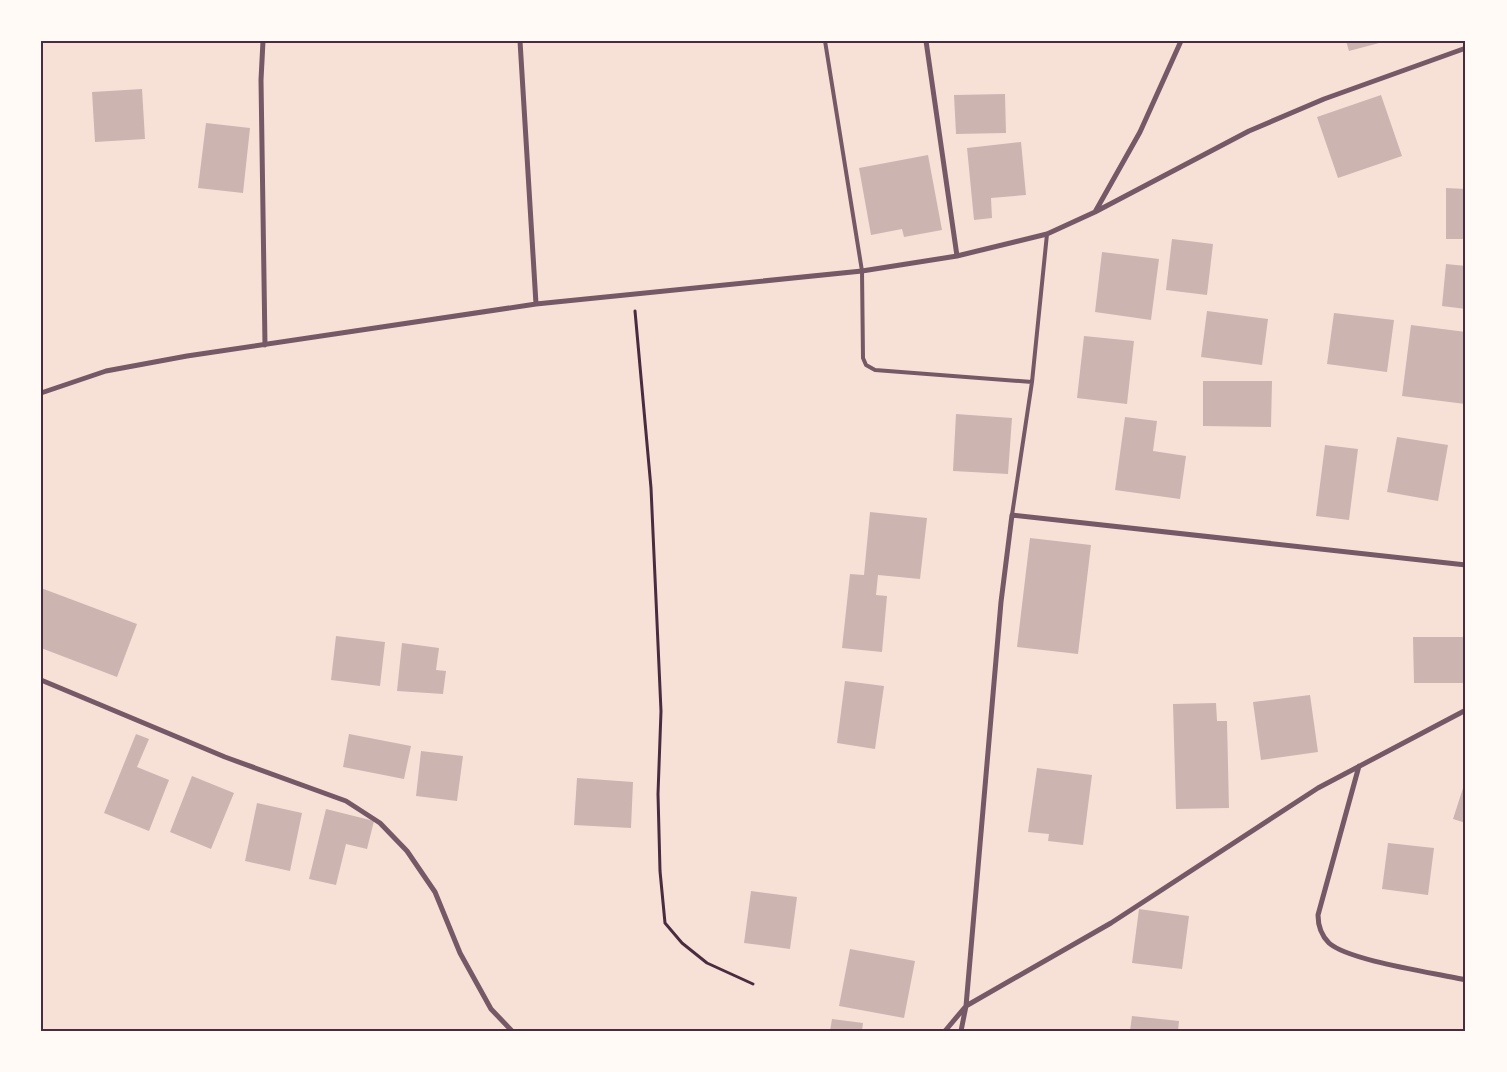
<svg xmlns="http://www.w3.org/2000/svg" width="1507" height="1072" font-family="'Golos Text',sans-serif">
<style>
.building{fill:#ccb4b1}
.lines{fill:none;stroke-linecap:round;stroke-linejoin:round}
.path{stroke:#4a2c40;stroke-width:3}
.service{stroke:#755966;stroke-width:4}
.minor{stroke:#755966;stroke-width:5}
.neatline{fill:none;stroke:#4a2c40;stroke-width:2}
</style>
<rect width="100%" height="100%" fill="#f7e1d7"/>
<path class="building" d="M 1346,41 L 1383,41 L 1383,42 L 1349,51 Z
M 142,89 L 145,139 L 95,142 L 92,92 Z
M 1005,94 L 1006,133 L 956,134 L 954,95 Z
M 1381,95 L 1402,156 L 1338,178 L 1317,117 Z
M 206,123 L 250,128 L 243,193 L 198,188 Z
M 1021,142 L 1026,195 L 991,198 L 992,218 L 974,220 L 967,148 Z
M 928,155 L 942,230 L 904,237 L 902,229 L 871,235 L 859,168 Z
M 1446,188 L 1466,189 L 1466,239 L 1446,239 Z
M 1172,239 L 1213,244 L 1207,295 L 1166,290 Z
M 1102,252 L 1159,259 L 1151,320 L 1095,312 Z
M 1446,264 L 1466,266 L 1466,309 L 1442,306 Z
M 1207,311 L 1268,319 L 1262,365 L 1201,357 Z
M 1334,313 L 1394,320 L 1387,372 L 1327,364 Z
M 1411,325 L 1466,332 L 1465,404 L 1402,396 Z
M 1084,336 L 1134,341 L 1127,404 L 1077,398 Z
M 1203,381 L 1272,381 L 1271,427 L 1203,426 Z
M 956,414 L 1012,418 L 1008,474 L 953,471 Z
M 1125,417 L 1157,421 L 1153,451 L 1186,456 L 1180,499 L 1115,490 Z
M 1397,437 L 1448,445 L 1438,501 L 1387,492 Z
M 1325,445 L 1358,449 L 1349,520 L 1316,516 Z
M 870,512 L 927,518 L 920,579 L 878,575 L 876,595 L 887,596 L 882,652 L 842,648 L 850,574 L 864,575 Z
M 1030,538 L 1091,545 L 1078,654 L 1017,647 Z
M 41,588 L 137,624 L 117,677 L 41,648 Z
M 336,636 L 385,642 L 380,686 L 331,680 Z
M 1413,637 L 1466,637 L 1466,683 L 1414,683 Z
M 402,643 L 439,648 L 436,670 L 446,671 L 443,694 L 397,691 Z
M 845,681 L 884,686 L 875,749 L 837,743 Z
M 1310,695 L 1318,752 L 1261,760 L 1253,702 Z
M 1216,703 L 1217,721 L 1227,721 L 1229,808 L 1176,809 L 1173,704 Z
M 136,734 L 149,739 L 137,767 L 169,780 L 149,831 L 104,813 Z
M 349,734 L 411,746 L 404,779 L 343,767 Z
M 421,751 L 463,756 L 457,801 L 416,796 Z
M 1037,768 L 1092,775 L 1083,845 L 1048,841 L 1049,834 L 1028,832 Z
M 192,776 L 234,793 L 211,849 L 170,832 Z
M 577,778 L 633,782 L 631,828 L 574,825 Z
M 1465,782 L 1466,782 L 1466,823 L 1453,819 Z
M 257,803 L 302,813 L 290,871 L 245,861 Z
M 326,809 L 374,821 L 367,849 L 346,844 L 336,885 L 309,879 Z
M 1388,843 L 1434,848 L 1428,895 L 1382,889 Z
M 751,891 L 797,897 L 790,949 L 744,943 Z
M 1139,909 L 1189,916 L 1182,969 L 1132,963 Z
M 850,949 L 915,961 L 904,1018 L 839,1006 Z
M 1132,1016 L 1179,1021 L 1178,1031 L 1130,1031 Z
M 832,1019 L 863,1023 L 862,1031 L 830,1031 Z"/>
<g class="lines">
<path class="path" d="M 635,311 L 651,488 L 661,711 L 658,794 L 660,871 L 665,923 L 682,943 L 707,963 L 753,984"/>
<path class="service" d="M 825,41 L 862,271 L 863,358 L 866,365 L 875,370 L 1032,382 L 1012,515
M 1032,382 L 1047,234"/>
<path class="minor" d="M 263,41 L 261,80 L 265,345
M 520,41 L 536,304
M 926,41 L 957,256
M 1095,212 L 1140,132 L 1181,41
M 41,393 L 106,371 L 187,356 L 536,304 L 862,271 L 957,256 L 1047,234 L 1095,212 L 1249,131 L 1324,99 L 1466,48
M 41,680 L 225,757 L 346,801 L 380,823 L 407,851 L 435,892 L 460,953 L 491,1009 L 512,1031
M 1359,766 L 1318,915 C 1318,925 1321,935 1329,943 C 1349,961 1436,973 1466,980
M 945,1031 L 966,1006 L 1111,923 L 1318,788 L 1466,710
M 961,1031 L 966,1006 L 1001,602 L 1012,515 L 1466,565"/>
</g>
<rect width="1507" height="1072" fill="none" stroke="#fffaf5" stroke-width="85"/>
<rect x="42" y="42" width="1422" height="988" class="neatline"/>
</svg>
